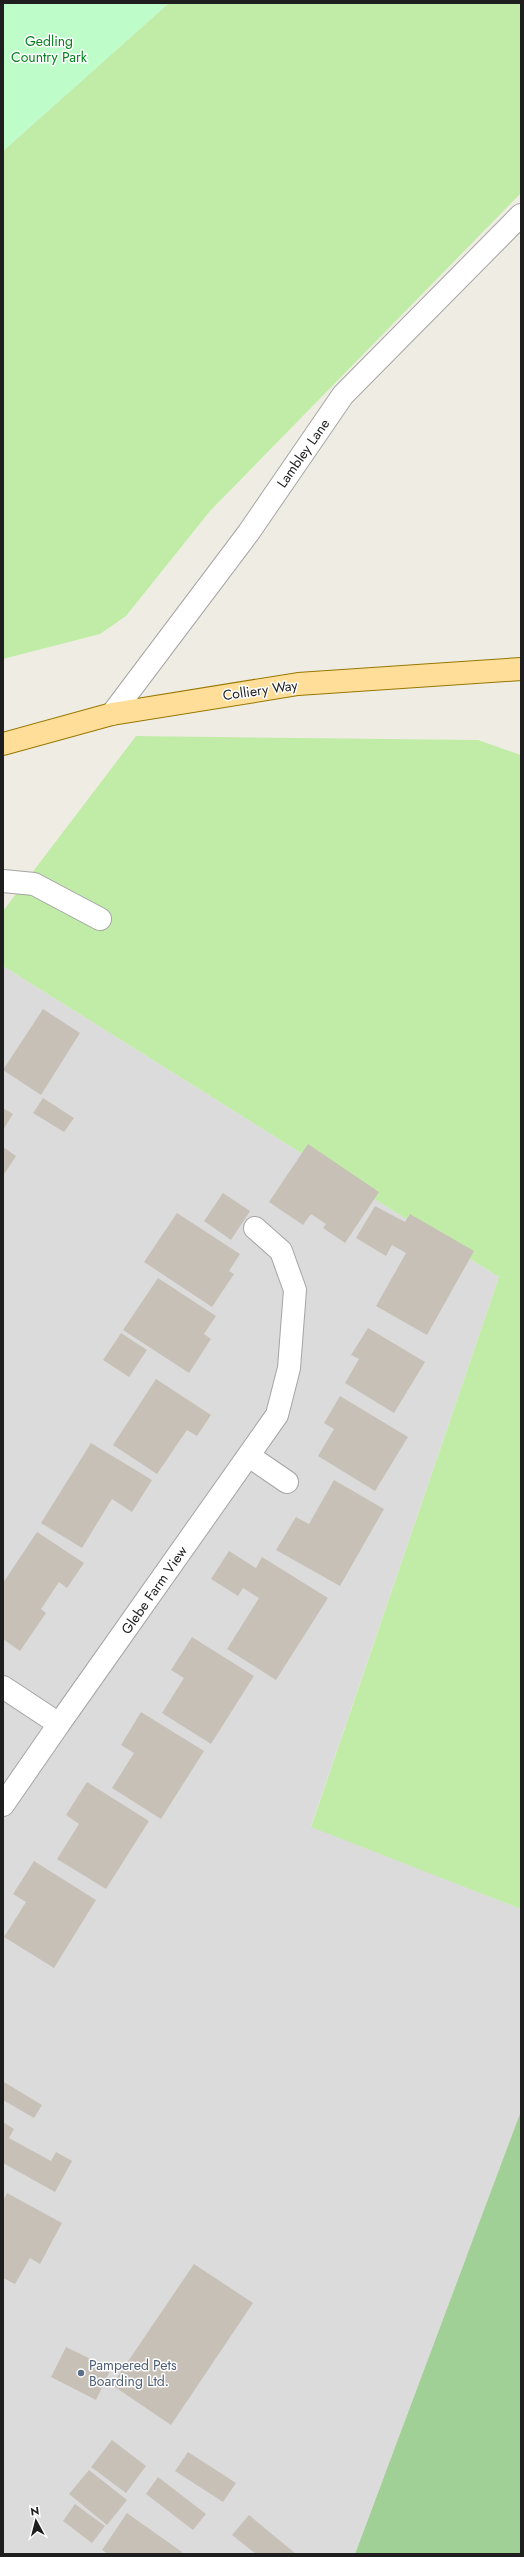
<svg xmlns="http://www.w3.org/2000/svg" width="524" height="2557" font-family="Jost,sans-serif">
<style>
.residential{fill:#dcdbdb}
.grass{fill:#c1eca7}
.forest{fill:#a1d096}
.park{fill:#befcca}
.building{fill:#c7c0b6}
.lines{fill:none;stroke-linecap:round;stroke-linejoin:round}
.minor-casing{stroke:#a5a5a5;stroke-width:24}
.major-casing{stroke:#987700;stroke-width:24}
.minor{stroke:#fff;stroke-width:22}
.major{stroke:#ffde99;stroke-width:22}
.service-dot{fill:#5c6f8a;stroke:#fff;stroke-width:1.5}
.labels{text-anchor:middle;stroke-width:3;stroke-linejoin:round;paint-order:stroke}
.park-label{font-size:14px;fill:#07811f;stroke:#fff}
.street-label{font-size:14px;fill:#1e1e1e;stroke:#fff}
.service-label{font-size:14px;fill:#4e5e75;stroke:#fff;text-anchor:start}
</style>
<rect width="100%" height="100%" fill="#efede3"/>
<path class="residential" d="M 3,966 L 499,1277 L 311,1826 L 521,1909 L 521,2111 L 355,2554 L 3,2554 Z"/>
<path class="grass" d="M 169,3 L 521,3 L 521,193 L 210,511 L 126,616 L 100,634 L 3,659 L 3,151 Z
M 136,736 L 478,740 L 521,755 L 521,1909 L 311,1827 L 499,1277 L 3,966 L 3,911 Z"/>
<path class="forest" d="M 521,2111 L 521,2554 L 355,2554 Z"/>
<path class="park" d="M 3,3 L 169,3 L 3,151 Z"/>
<path class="building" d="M 43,1009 L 80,1033 L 41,1095 L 3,1070 Z
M 43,1098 L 74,1118 L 64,1132 L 33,1113 Z
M 3,1108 L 13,1114 L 3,1130 Z
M 308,1144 L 379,1192 L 345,1243 L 323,1228 L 326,1224 L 311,1214 L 303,1225 L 269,1202 Z
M 3,1147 L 16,1156 L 3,1176 Z
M 223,1193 L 250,1211 L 231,1240 L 204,1221 Z
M 375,1206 L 405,1222 L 410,1214 L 474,1251 L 427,1335 L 376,1306 L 406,1253 L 392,1245 L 386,1256 L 356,1238 Z
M 177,1213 L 240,1254 L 229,1271 L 234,1274 L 212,1307 L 144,1262 Z
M 158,1278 L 216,1316 L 204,1334 L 211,1339 L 189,1373 L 123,1330 Z
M 368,1328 L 425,1362 L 394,1413 L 345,1383 L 359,1359 L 351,1355 Z
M 121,1333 L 147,1350 L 129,1377 L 103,1360 Z
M 156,1379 L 211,1415 L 197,1436 L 187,1430 L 157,1474 L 113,1445 Z
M 340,1396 L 408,1437 L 375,1491 L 318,1456 L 334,1429 L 324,1423 Z
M 91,1443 L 152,1480 L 132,1512 L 112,1499 L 82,1548 L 41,1523 Z
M 334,1480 L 384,1509 L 340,1586 L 276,1550 L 296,1517 L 309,1524 Z
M 37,1532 L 84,1563 L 67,1588 L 59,1582 L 41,1609 L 46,1613 L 20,1651 L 3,1639 L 3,1583 Z
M 229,1551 L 256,1568 L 262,1557 L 328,1598 L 276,1680 L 227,1649 L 259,1598 L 243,1588 L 238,1596 L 211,1579 Z
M 192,1637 L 254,1676 L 211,1744 L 162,1713 L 184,1678 L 171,1670 Z
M 141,1712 L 204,1751 L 161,1819 L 112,1788 L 134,1753 L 121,1745 Z
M 87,1782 L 149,1821 L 106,1889 L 57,1859 L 79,1824 L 66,1815 Z
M 34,1861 L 96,1900 L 54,1968 L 4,1937 L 26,1902 L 13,1894 Z
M 4,2082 L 42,2105 L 34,2118 L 3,2100 Z
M 3,2122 L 14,2129 L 9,2138 L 51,2161 L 56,2152 L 72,2161 L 55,2192 L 3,2163 Z
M 7,2193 L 62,2223 L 40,2264 L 30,2258 L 15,2284 L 3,2278 L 3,2201 Z
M 194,2264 L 253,2303 L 171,2425 L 112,2385 Z
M 66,2347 L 111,2369 L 96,2400 L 51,2377 Z
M 112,2440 L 146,2466 L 126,2493 L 91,2467 Z
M 188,2452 L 236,2483 L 223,2502 L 175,2471 Z
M 89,2470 L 127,2500 L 107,2525 L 69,2494 Z
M 158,2477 L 206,2514 L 193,2530 L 146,2494 Z
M 75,2504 L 105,2526 L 92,2543 L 63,2521 Z
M 127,2513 L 182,2552 L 180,2554 L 108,2554 L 102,2550 Z
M 249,2515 L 296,2554 L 256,2554 L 232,2535 Z"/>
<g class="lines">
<defs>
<path id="minor" d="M 112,714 L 249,532 L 343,395 L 521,215
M 3,881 L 34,884 L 100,919
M 249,1456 L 287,1482
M 3,1687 L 59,1724 L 277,1415 L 289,1368 L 295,1290 L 281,1251 L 255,1228
M 3,1805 L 59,1724"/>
<path id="major" d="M 3,744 L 112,714 L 298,684 L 521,669"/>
</defs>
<use href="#minor" class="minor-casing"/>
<use href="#major" class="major-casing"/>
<use href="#minor" class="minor"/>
<use href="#major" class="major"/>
</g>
<circle class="service-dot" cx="81" cy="2373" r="4"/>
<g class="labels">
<g class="park-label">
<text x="49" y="46">Gedling<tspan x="49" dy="16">Country Park</tspan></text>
</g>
<g class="street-label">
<text transform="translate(303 453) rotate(-55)" y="5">Lambley Lane</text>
<text transform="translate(260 690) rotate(-8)" y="5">Colliery Way</text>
<text transform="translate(154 1590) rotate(-55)" y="5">Glebe Farm View</text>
</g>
<g class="service-label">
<text x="89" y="2370">Pampered Pets<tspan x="89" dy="16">Boarding Ltd.</tspan></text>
</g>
</g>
<rect width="524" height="2557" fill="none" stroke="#1e1e1e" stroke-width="8"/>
<g transform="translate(36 2521) rotate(353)" stroke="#ffffff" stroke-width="3" paint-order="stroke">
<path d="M0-3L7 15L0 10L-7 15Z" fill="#1e1e1e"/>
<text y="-6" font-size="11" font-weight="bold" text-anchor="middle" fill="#1e1e1e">N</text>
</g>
</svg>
